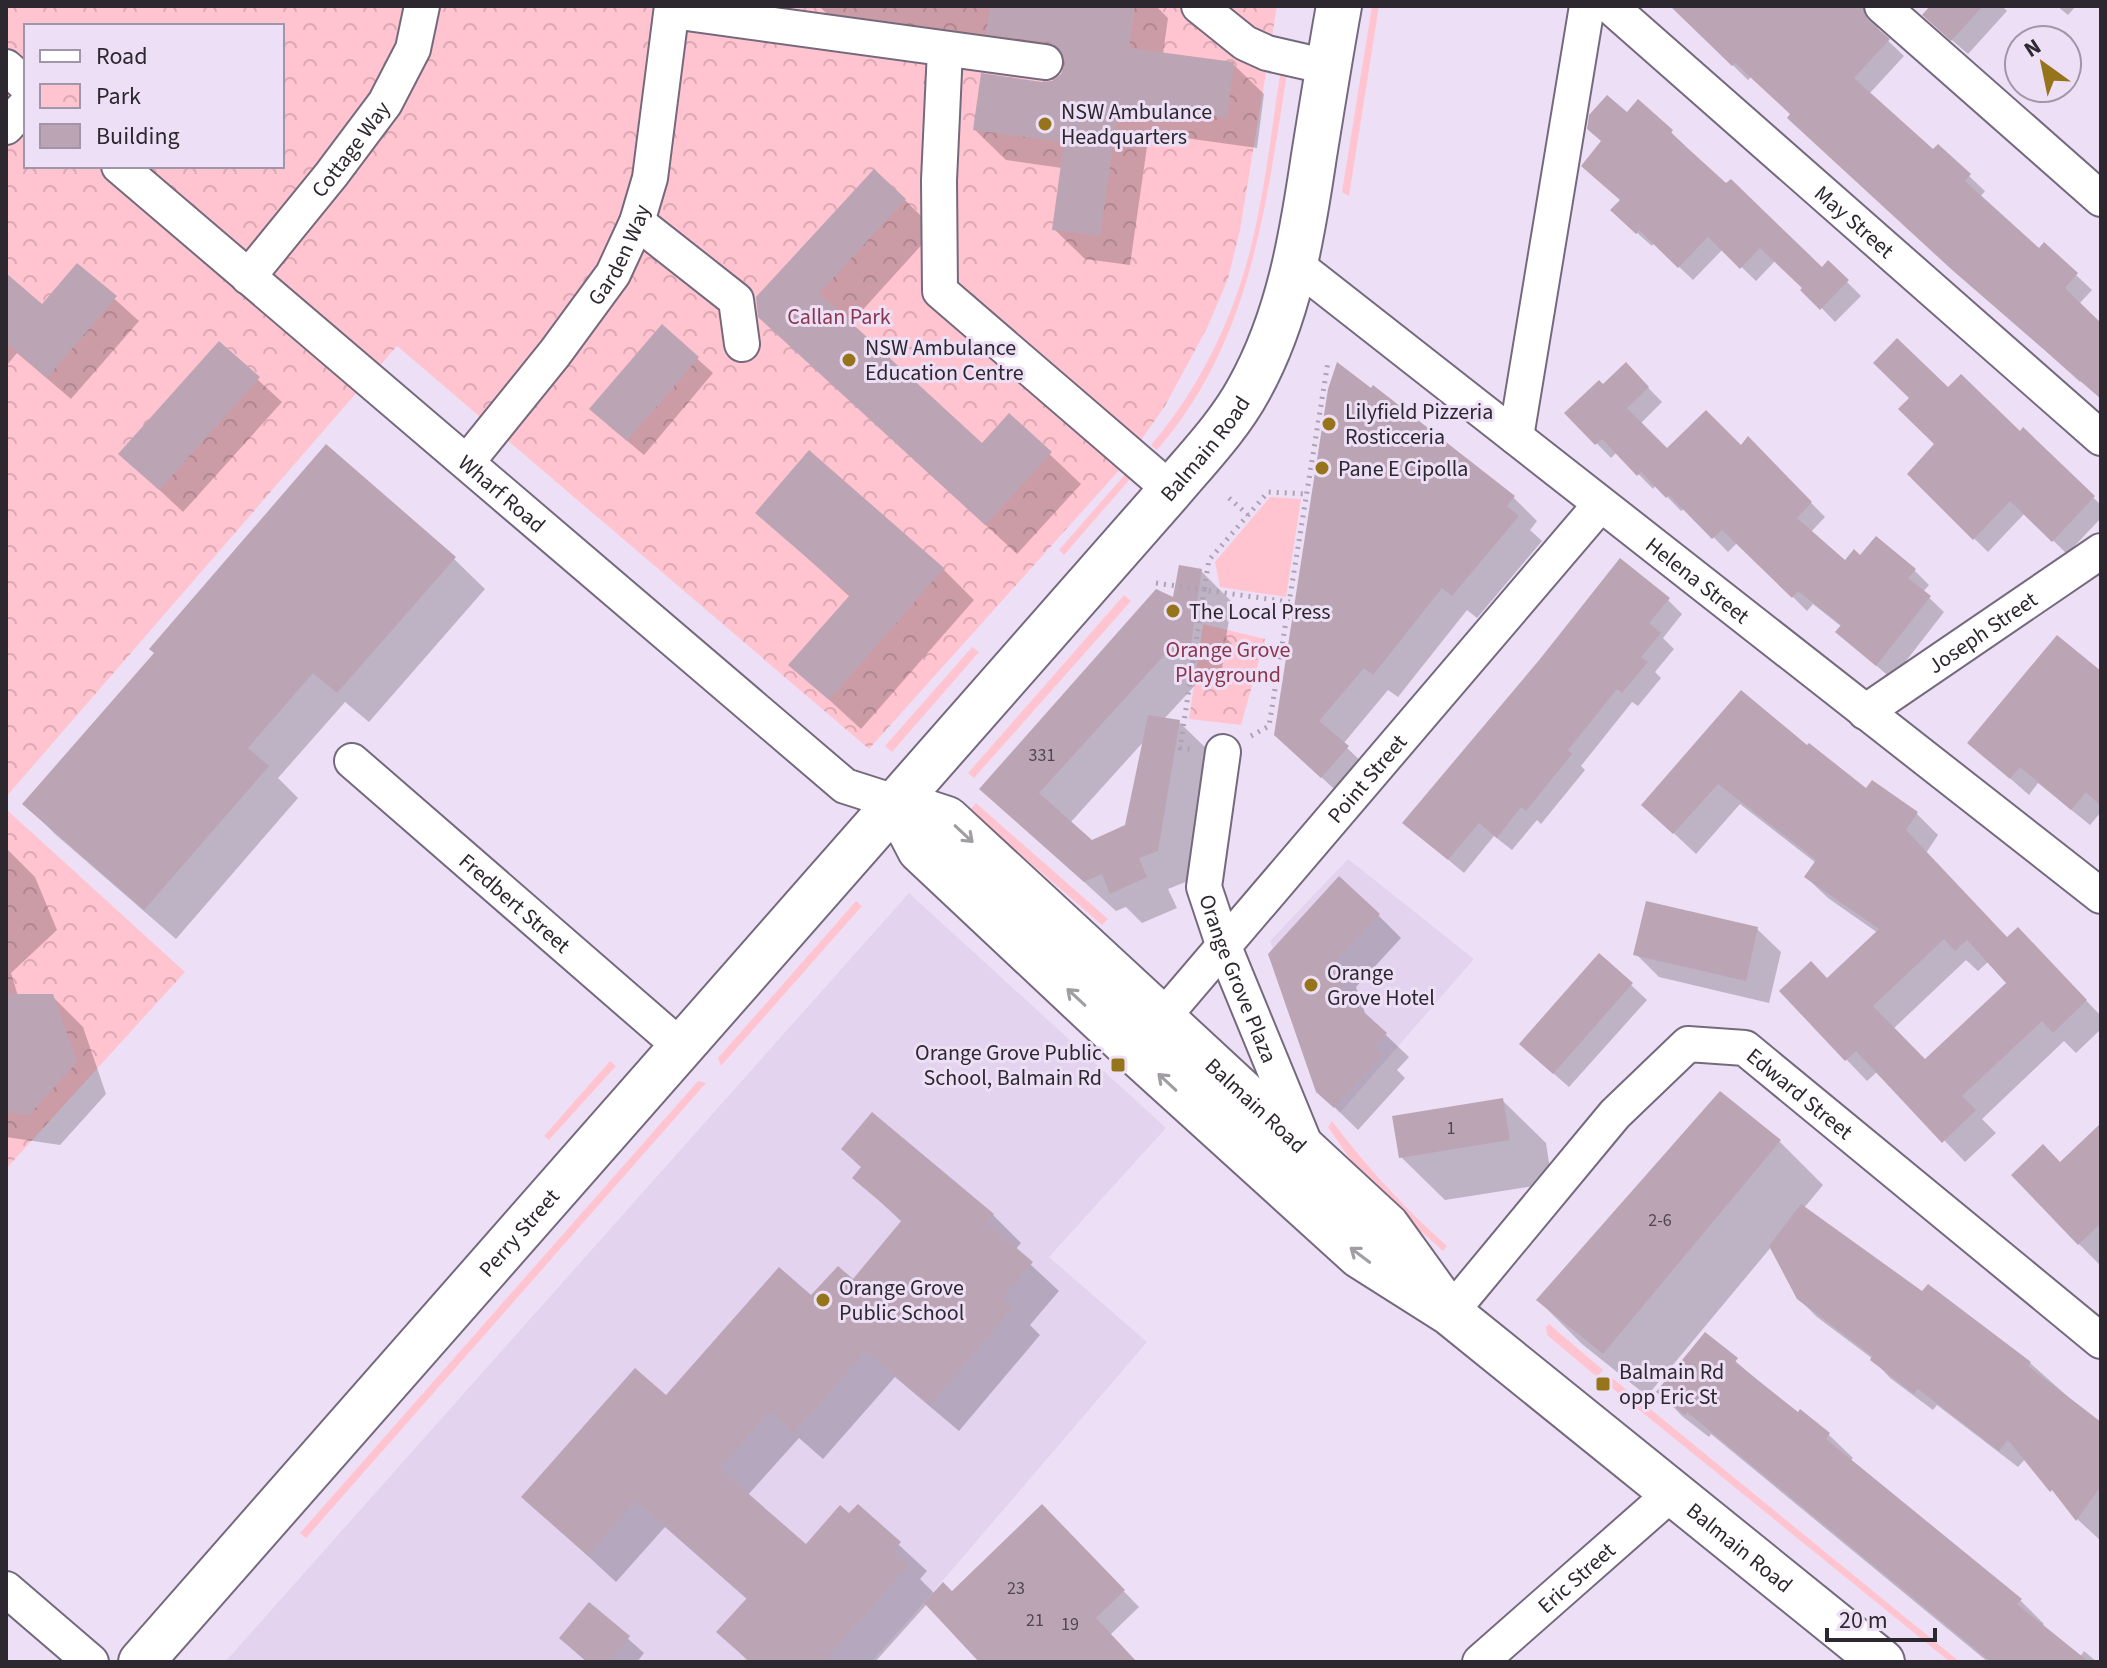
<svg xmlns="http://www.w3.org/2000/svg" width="2107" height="1668" font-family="'Source Sans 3',sans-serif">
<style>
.built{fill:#e3d3ee}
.grass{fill:#ffc4d0}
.park{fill:url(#park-crowns);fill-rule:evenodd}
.shadow{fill:#0003;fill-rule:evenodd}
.building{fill:#bba5b4;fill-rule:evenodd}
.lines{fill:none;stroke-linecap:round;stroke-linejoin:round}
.minor-casing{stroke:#756a7d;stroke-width:38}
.major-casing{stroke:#756a7d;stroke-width:48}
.path{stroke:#aca2b3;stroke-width:5;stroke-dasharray:2 6;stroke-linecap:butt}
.minor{stroke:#fff;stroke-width:34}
.major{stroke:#fff;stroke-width:44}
.oneway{stroke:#a09ea2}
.poi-dot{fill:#96741c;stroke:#ede0f6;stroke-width:3}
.labels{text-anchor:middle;stroke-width:6;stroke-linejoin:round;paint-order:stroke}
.number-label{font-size:18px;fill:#504751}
.poi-label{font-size:22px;fill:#2d2830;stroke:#ede0f6;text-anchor:start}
.street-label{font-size:22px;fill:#2d2830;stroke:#ede0f6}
.park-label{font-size:22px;fill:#8a374e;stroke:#ede0f6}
</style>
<defs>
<pattern id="park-crowns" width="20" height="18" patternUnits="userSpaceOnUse" patternTransform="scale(2)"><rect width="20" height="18" fill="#ffc4d0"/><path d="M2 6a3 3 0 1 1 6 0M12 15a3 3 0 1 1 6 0" fill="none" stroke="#dba8b3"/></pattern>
</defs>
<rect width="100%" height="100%" fill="#ede0f6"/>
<path class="built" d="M 1348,859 L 1474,959 L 1339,1114 L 1325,1091 L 1270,941 Z
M 909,893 L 1166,1128 L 1049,1257 L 1147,1342 L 915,1613 L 871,1662 L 225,1662 Z"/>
<path class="grass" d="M 1372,6 L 1379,6 L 1349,196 L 1342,192 Z
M 1281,69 L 1287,74 C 1265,210 1251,342 1157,450 L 1151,445 C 1201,387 1236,313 1253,238 C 1266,183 1272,125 1281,69 Z
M 1128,471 L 1131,478 L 1064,555 L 1059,550 Z
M 1270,497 L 1301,499 L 1286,597 L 1220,587 L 1215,562 Z
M 1124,595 L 1131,601 L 974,778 L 968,773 Z
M 972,647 L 979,652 L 892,752 L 885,746 Z
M 976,803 L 1108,919 L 1102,925 L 989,827 L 973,825 L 965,816 Z
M 856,901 L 862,906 L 721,1066 L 718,1058 Z
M 610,1061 L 616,1066 L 549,1140 L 544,1136 Z
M 698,1081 L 706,1083 L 306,1538 L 300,1533 Z
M 1332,1121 C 1368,1168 1403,1207 1447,1246 L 1443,1251 L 1400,1213 L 1357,1169 L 1328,1127 Z
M 1549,1324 L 1603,1370 L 1597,1377 L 1547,1335 L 1546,1327 Z
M 1611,1377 L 1960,1662 L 1950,1662 L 1606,1383 Z"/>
<path class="park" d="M 6,6 L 1277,6 L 1240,230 L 1228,279 L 1208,326 L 1165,406 L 1122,467 L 869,749 L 397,346 L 6,797 ZM 26,26 L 282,26 L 282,166 L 26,166 Z
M 1203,624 L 1265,639 L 1241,725 L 1189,719 Z
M 6,809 L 185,972 L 6,1169 Z"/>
<path class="shadow" d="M 819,6 L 1156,6 L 1168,18 L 1163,54 L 1233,64 L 1264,94 L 1257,148 L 1149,133 L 1130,265 L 1085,259 L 1054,229 L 1062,168 L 1006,160 L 975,130 L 1042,84 L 1053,83 L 1063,75 L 1065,70 L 1019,64 L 840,27 Z
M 1672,6 L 1865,6 L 1875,16 L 1873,19 L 1882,35 L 1904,56 L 1869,94 L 1933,152 L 1938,147 L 1985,191 L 1980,197 L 2039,250 L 2044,245 L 2092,290 L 2079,304 L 2101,326 L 2101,397 L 2082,380 L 2080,382 L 1805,133 L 1793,115 L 1751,77 L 1748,80 Z
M 1933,6 L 2002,6 L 2007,11 L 1968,54 L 1940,30 Z
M 2057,6 L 2076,6 L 2068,15 Z
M 1627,115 L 1671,132 L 1685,146 L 1684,147 L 1822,269 L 1828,263 L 1861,296 L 1835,322 L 1776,260 L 1756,281 L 1723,249 L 1693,280 L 1654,243 L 1652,246 L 1627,224 L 1621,201 Z
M 905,200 L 935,230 L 850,324 L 982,446 L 1009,416 L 1081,484 L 1017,554 L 760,316 Z
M 78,266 L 139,321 L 71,399 L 17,353 L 6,366 L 6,276 L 42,307 Z
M 662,327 L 713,373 L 644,455 L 607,424 Z
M 219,344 L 282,402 L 183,512 L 121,454 Z
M 1626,365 L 1662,402 L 1640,424 L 1667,451 L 1741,448 L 1748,439 L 1825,517 L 1810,533 L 1845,563 L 1861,558 L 1914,570 L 1929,585 L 1923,592 L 1944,612 L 1892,679 L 1837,632 L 1842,627 L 1813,604 L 1807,611 L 1738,542 L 1728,552 L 1685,508 L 1681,511 L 1656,485 L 1653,489 L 1617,452 L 1611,458 L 1567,413 L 1603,387 Z
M 1948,390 L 2020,433 L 2023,430 L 2101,505 L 2101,518 L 2067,554 L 2025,513 L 1988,552 L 1909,474 L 1937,444 Z
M 809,453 L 943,569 L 974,600 L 861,729 L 791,665 L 850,597 L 757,512 Z
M 1513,497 L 1537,521 L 1530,530 L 1542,541 L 1477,618 L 1467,610 L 1398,697 L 1388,690 L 1343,744 L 1371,771 L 1346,800 L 1276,735 Z
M 454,559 L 485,589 L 369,722 L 345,702 L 278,778 L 298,798 L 176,939 L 55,834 L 25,804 Z
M 1201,571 L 1232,602 L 1226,638 L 1232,644 L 1224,653 L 1220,684 L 1199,681 L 1164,719 L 1179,722 L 1210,752 L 1188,881 L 1168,889 L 1177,908 L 1142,923 L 1126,907 L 1116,911 L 982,789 ZM 1145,740 L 1127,827 L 1091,842 L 1070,823 Z
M 1668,600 L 1682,614 L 1663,638 L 1674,649 L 1655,672 L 1661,678 L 1638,706 L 1632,702 L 1581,766 L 1585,770 L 1541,824 L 1537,820 L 1512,850 L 1494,836 L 1464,873 L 1405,823 Z
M 2101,674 L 2101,812 L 2090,825 L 2038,783 L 2029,795 L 1970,743 Z
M 1808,748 L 1867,791 L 1917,814 L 1938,835 L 1926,853 L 2008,939 L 2039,951 L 2101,1016 L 2101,1029 L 2076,1053 L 2064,1041 L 1982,1119 L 1996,1133 L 1965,1162 L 1878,1071 L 1867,1081 L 1846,1059 L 1827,980 L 1878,933 L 1828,898 L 1806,877 L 1816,863 L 1740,804 L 1696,854 L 1644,805 ZM 1966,960 L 1978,971 L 1989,961 L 2009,983 L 1925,1062 L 1893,1029 Z
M 6,848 L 35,877 L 57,930 L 11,973 L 18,996 L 52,996 L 83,1027 L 106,1094 L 60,1145 L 6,1137 Z
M 1378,915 L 1401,938 L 1356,987 L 1366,1016 L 1409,1057 L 1397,1070 L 1405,1078 L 1358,1130 L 1318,1091 L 1270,954 Z
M 1757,929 L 1781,952 L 1769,1003 L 1659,977 L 1636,954 Z
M 1631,985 L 1647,1000 L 1569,1087 L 1537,1059 Z
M 1720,1094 L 1780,1142 L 1823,1185 L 1804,1208 L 1923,1294 L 1929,1287 L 2030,1363 L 2101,1426 L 2101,1541 L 2076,1518 L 2026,1458 L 2018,1467 L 1937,1405 L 1933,1410 L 1890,1378 L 1873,1359 L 1817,1317 L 1798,1298 L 1772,1246 L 1647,1396 L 1582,1344 L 1538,1300 Z
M 1502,1100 L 1546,1143 L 1552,1183 L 1445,1200 L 1401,1157 Z
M 873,1114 L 993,1215 L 1021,1243 L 1015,1250 L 1059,1291 L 1030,1325 L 1040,1335 L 959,1431 L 895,1377 L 823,1459 L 799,1438 L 747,1496 L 806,1547 L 850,1516 L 858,1507 L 927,1571 L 920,1579 L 935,1594 L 952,1593 L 1042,1507 L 1139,1607 L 1110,1635 L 1135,1662 L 982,1662 L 927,1604 L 875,1662 L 749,1662 L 719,1632 L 748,1600 L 665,1527 L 616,1582 L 524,1497 L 812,1298 L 853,1282 L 903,1223 L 855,1178 L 863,1168 Z
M 2101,1126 L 2101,1266 L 2079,1244 L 2060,1164 Z
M 1705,1335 L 1798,1415 L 1801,1412 L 1829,1435 L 1853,1458 L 1850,1461 L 2020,1600 L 2044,1624 L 2042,1626 L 2080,1657 L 2084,1651 L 2097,1662 L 1988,1662 L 1711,1434 L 1709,1437 L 1682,1416 L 1659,1392 Z
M 590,1605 L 644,1653 L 637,1662 L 587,1662 L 561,1638 Z"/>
<path class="building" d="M 990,6 L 1135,6 L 1129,48 L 1234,62 L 1227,118 L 1119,104 L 1100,236 L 1052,230 L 1064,142 L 973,130 L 981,73 L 1042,82 L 1052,81 L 1061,74 L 1065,64 L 1064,55 L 1058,47 L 1048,42 L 986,34 Z
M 1670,6 L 1863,6 L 1868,20 L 1890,39 L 1854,78 L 1933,149 L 1938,144 L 1971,174 L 1965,181 L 2039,248 L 2044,242 L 2078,273 L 2065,288 L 2101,323 L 2101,399 L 1951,269 L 1787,118 L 1790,114 L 1735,63 L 1732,66 Z
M 1930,6 L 1983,6 L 1951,41 L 1922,15 Z
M 1607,95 L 1627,112 L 1638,99 L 1673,130 L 1671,133 L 1726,183 L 1731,179 L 1822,267 L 1828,260 L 1849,280 L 1820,310 L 1800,290 L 1802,288 L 1760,248 L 1740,269 L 1708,237 L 1678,268 L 1639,230 L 1636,234 L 1610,210 L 1620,200 L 1581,166 L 1601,141 L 1587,129 L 1589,115 Z
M 874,169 L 906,199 L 819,293 L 982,443 L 1009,413 L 1052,452 L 985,525 L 758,317 L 756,297 Z
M 77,263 L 117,296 L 47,378 L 6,342 L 6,273 L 42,304 Z
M 662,324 L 699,357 L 627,441 L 589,409 Z
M 1897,338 L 1948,387 L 1961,374 L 2020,431 L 2023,427 L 2095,496 L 2052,542 L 2010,501 L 1973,540 L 1907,474 L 1934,444 L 1898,409 L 1909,398 L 1873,363 Z
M 219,341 L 260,377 L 159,490 L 118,454 Z
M 1337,362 L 1371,388 L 1373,385 L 1515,496 L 1507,506 L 1519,516 L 1452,596 L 1442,588 L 1373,675 L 1364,668 L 1319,721 L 1349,746 L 1321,778 L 1274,735 L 1328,389 Z
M 1626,362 L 1649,387 L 1627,408 L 1667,448 L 1706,410 L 1741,445 L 1748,436 L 1812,502 L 1797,518 L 1845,560 L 1854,549 L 1860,555 L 1876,536 L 1916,569 L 1908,578 L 1931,596 L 1876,666 L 1835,632 L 1841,625 L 1798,591 L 1792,598 L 1722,530 L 1712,539 L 1669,495 L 1666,498 L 1641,472 L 1637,476 L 1602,439 L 1595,445 L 1564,413 L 1599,380 L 1603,384 Z
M 326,444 L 456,557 L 337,693 L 313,673 L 248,748 L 269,766 L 144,910 L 22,804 L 154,653 L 149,649 Z
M 809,450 L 944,568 L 829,700 L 788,665 L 850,595 L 755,513 Z
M 1620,558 L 1670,598 L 1649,623 L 1661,633 L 1641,657 L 1648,662 L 1622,693 L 1617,689 L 1568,750 L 1572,754 L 1526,811 L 1521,807 L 1497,838 L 1479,823 L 1448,860 L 1402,823 L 1540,659 Z
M 1179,565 L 1202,569 L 1196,609 L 1203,612 L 1194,622 L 1190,654 L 1168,651 L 1039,793 L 1092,840 L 1125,825 L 1148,715 L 1180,720 L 1158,851 L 1139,858 L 1147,877 L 1110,894 L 1102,874 L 1084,882 L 979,789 L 1156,589 L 1173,597 Z
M 2057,635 L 2101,671 L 2101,806 L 2086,792 L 2071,810 L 2020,767 L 2010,779 L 1967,743 Z
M 1741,690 L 1807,745 L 1809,743 L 1866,788 L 1872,780 L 1918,812 L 1906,830 L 2007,937 L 2018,927 L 2087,1000 L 2053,1033 L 2042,1021 L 1962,1096 L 1976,1110 L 1942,1143 L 1856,1051 L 1845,1061 L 1779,991 L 1811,961 L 1827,978 L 1879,929 L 1804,877 L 1816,860 L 1718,784 L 1673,834 L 1641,805 ZM 1944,939 L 1955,951 L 1967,940 L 2006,983 L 1925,1059 L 1873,1006 Z
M 1339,876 L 1380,914 L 1334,963 L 1344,994 L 1387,1033 L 1375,1046 L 1384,1054 L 1334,1108 L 1316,1092 L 1268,954 Z
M 1646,901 L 1758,927 L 1746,981 L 1633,955 Z
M 1599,953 L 1633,983 L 1553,1074 L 1519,1044 Z
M 6,994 L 53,994 L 77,1062 L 29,1115 L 6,1112 Z
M 1720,1091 L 1781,1140 L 1603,1354 L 1536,1300 Z
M 1503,1098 L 1510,1140 L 1399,1158 L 1392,1116 Z
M 872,1112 L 994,1214 L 987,1223 L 1033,1262 L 1003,1298 L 1014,1306 L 930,1405 L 866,1351 L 794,1433 L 770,1411 L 720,1469 L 806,1544 L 840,1505 L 849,1513 L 858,1504 L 901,1542 L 893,1551 L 909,1565 L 823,1662 L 750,1662 L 716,1632 L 747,1598 L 636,1501 L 588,1556 L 521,1497 L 635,1368 L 666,1395 L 779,1267 L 811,1295 L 838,1266 L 853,1279 L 902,1220 L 852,1178 L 861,1167 L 841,1149 Z
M 2101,1123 L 2101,1223 L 2078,1245 L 2011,1175 L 2043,1144 L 2060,1162 Z
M 1801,1204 L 1922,1291 L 1928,1284 L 2031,1362 L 2028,1366 L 2101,1422 L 2101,1486 L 2076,1521 L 2052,1490 L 2050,1492 L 2008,1440 L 1999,1451 L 1918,1389 L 1914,1394 L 1870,1360 L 1872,1356 L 1797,1299 L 1769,1246 Z
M 1705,1332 L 1738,1358 L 1735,1362 L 1798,1412 L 1800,1409 L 1830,1433 L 1826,1439 L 2022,1599 L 2017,1604 L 2089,1662 L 1991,1662 L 1687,1412 L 1685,1415 L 1656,1392 Z
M 1042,1504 L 1125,1590 L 1096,1618 L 1137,1662 L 979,1662 L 924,1603 L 943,1582 L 952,1591 Z
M 589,1602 L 630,1636 L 609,1662 L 587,1662 L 559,1638 Z"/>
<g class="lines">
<defs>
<g id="minor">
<path d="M 1199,6 L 1245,43 L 1267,53 L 1328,67"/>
<path id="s1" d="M 1610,6 L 2101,438"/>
<path d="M 1882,6 L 2101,199"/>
<path d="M 672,11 L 1045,62"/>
<path d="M 945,50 L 939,180 L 940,291 L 1171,490"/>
<path d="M 6,67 L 26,85"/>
<path d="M 6,127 L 26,105"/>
<path id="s2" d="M 119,166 L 845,786 L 895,802"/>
<path d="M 637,222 L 736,300 L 742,344"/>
<path id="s3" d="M 1295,264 L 2101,896"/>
<path id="s4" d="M 248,277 L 331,175 L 385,103 L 413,49 L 422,6"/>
<path d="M 1516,437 L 1587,6"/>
<path id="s5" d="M 467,462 L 555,353 L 613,274 L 637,222 L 650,178 L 672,6"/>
<path id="s6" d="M 1865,712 L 2101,551"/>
<path id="s7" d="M 1223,752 L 1204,887 L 1224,947 L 1307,1149"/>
<path id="s8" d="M 352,761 L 680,1046"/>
<path id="s9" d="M 1146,1037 L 1600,505"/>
<path id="s10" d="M 1450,1313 L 1615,1114 L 1688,1044 L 1745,1048 L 2101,1341"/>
<path d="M 6,1589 L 91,1662"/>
<path id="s11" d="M 1480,1662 L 1673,1492"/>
</g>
<g id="major">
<path id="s12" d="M 895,802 L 920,850 L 1133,1050 L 1360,1256 L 1450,1313 L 1882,1662"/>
<path id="s13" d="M 895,802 L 947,819 L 1387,1226 L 1436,1294"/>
<path id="s14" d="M 141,1662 L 1171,490 C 1198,458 1229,426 1249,389 C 1289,317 1302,237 1314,156 C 1322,106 1330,56 1339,6"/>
</g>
</defs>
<use href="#minor" class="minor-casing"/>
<use href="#major" class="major-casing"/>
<path class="path" d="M 1229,498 L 1248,515
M 1156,583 L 1204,590 L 1180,748 L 1190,749
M 1290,602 L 1204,590 L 1209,560 L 1268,492 L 1307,494
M 1251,736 L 1269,726 L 1328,362"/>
<use href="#minor" class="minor"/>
<use href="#major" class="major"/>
</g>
<defs><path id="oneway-shaft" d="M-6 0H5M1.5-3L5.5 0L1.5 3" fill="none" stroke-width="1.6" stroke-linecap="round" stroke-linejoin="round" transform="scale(2)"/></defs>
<g class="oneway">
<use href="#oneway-shaft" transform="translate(964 834) rotate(43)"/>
<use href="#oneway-shaft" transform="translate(1076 997) rotate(-137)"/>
<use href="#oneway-shaft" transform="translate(1167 1082) rotate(-137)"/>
<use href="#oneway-shaft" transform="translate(1360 1255) rotate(-143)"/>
</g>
<g class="poi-dot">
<circle cx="1045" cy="124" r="8"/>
<circle cx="849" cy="360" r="8"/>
<circle cx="1329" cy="424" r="8"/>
<circle cx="1322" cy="468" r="8"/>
<circle cx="1173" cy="611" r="8"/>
<circle cx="1311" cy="985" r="8"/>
<rect x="1110" y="1057" width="16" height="16" rx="4"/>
<circle cx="823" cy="1300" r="8"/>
<rect x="1595" y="1376" width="16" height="16" rx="4"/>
</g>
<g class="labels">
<g class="number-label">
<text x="1042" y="761">331</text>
<text x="1451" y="1134">1</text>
<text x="1660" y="1226">2-6</text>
<text x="1016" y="1594">23</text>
<text x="1035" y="1626">21</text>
<text x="1070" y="1630">19</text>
</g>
<g class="poi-label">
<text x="1061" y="119">NSW Ambulance<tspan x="1061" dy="25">Headquarters</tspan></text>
<text x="865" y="355">NSW Ambulance<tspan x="865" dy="25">Education Centre</tspan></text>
<text x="1345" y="419">Lilyfield Pizzeria<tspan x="1345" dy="25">Rosticceria</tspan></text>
<text x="1338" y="476">Pane E Cipolla</text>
<text x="1189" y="619">The Local Press</text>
<text x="1327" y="980">Orange<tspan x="1327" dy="25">Grove Hotel</tspan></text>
<text x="1102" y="1060" text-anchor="end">Orange Grove Public<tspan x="1102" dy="25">School, Balmain Rd</tspan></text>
<text x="839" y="1295">Orange Grove<tspan x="839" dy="25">Public School</tspan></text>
<text x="1619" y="1379">Balmain Rd<tspan x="1619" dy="25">opp Eric St</tspan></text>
</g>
<g class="street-label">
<text dy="8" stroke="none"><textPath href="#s4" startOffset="164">Cottage Way</textPath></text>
<text dy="8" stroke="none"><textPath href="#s1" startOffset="326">May Street</textPath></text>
<text dy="8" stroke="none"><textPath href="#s5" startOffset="258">Garden Way</textPath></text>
<text dy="8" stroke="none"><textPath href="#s14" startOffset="1614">Balmain Road</textPath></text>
<text dy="8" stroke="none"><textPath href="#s2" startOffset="504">Wharf Road</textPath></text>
<text dy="8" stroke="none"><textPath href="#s3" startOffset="512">Helena Street</textPath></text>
<text dy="8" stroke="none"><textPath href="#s6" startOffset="142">Joseph Street</textPath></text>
<text dy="8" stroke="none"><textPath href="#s9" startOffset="340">Point Street</textPath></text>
<text dy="8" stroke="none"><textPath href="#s8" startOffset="216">Fredbert Street</textPath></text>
<text dy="8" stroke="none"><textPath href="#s7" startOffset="234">Orange Grove Plaza</textPath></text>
<text dy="8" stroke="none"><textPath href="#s10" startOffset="488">Edward Street</textPath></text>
<text dy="8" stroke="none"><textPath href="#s13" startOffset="476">Balmain Road</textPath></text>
<text dy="8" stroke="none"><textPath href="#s14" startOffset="572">Perry Street</textPath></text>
<text dy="8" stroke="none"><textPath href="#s12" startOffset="1132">Balmain Road</textPath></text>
<text dy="8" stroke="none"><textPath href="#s11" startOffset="128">Eric Street</textPath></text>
</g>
<g class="park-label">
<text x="839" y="324">Callan Park</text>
<text x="1228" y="657">Orange Grove<tspan x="1228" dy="25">Playground</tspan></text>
</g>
</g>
<rect width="2107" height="1668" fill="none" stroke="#2d2830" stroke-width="16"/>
<rect x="24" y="24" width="260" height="144" fill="#ede0f6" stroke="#a096a7" stroke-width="2"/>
<rect x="40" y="50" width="40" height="12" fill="#ffffff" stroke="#a096a7" stroke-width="2"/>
<text x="96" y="64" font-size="24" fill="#2d2830">Road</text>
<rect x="40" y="84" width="40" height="24" fill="url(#park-crowns)" stroke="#a096a7" stroke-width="2"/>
<text x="96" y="104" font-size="24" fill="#2d2830">Park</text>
<rect x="40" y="124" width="40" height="24" fill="#bba5b4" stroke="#a096a7" stroke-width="2"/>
<text x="96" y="144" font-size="24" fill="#2d2830">Building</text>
<g transform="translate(2043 64) rotate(327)"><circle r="38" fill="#ede0f6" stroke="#a096a7" stroke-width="2"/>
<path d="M0-6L14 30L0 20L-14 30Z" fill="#96741c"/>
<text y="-12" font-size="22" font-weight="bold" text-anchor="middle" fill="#2d2830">N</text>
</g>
<path d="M1827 1628v12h108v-12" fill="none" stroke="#2d2830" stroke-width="4"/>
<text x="1839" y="1628" font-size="24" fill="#2d2830" stroke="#ede0f6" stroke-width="6" paint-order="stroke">20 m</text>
</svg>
